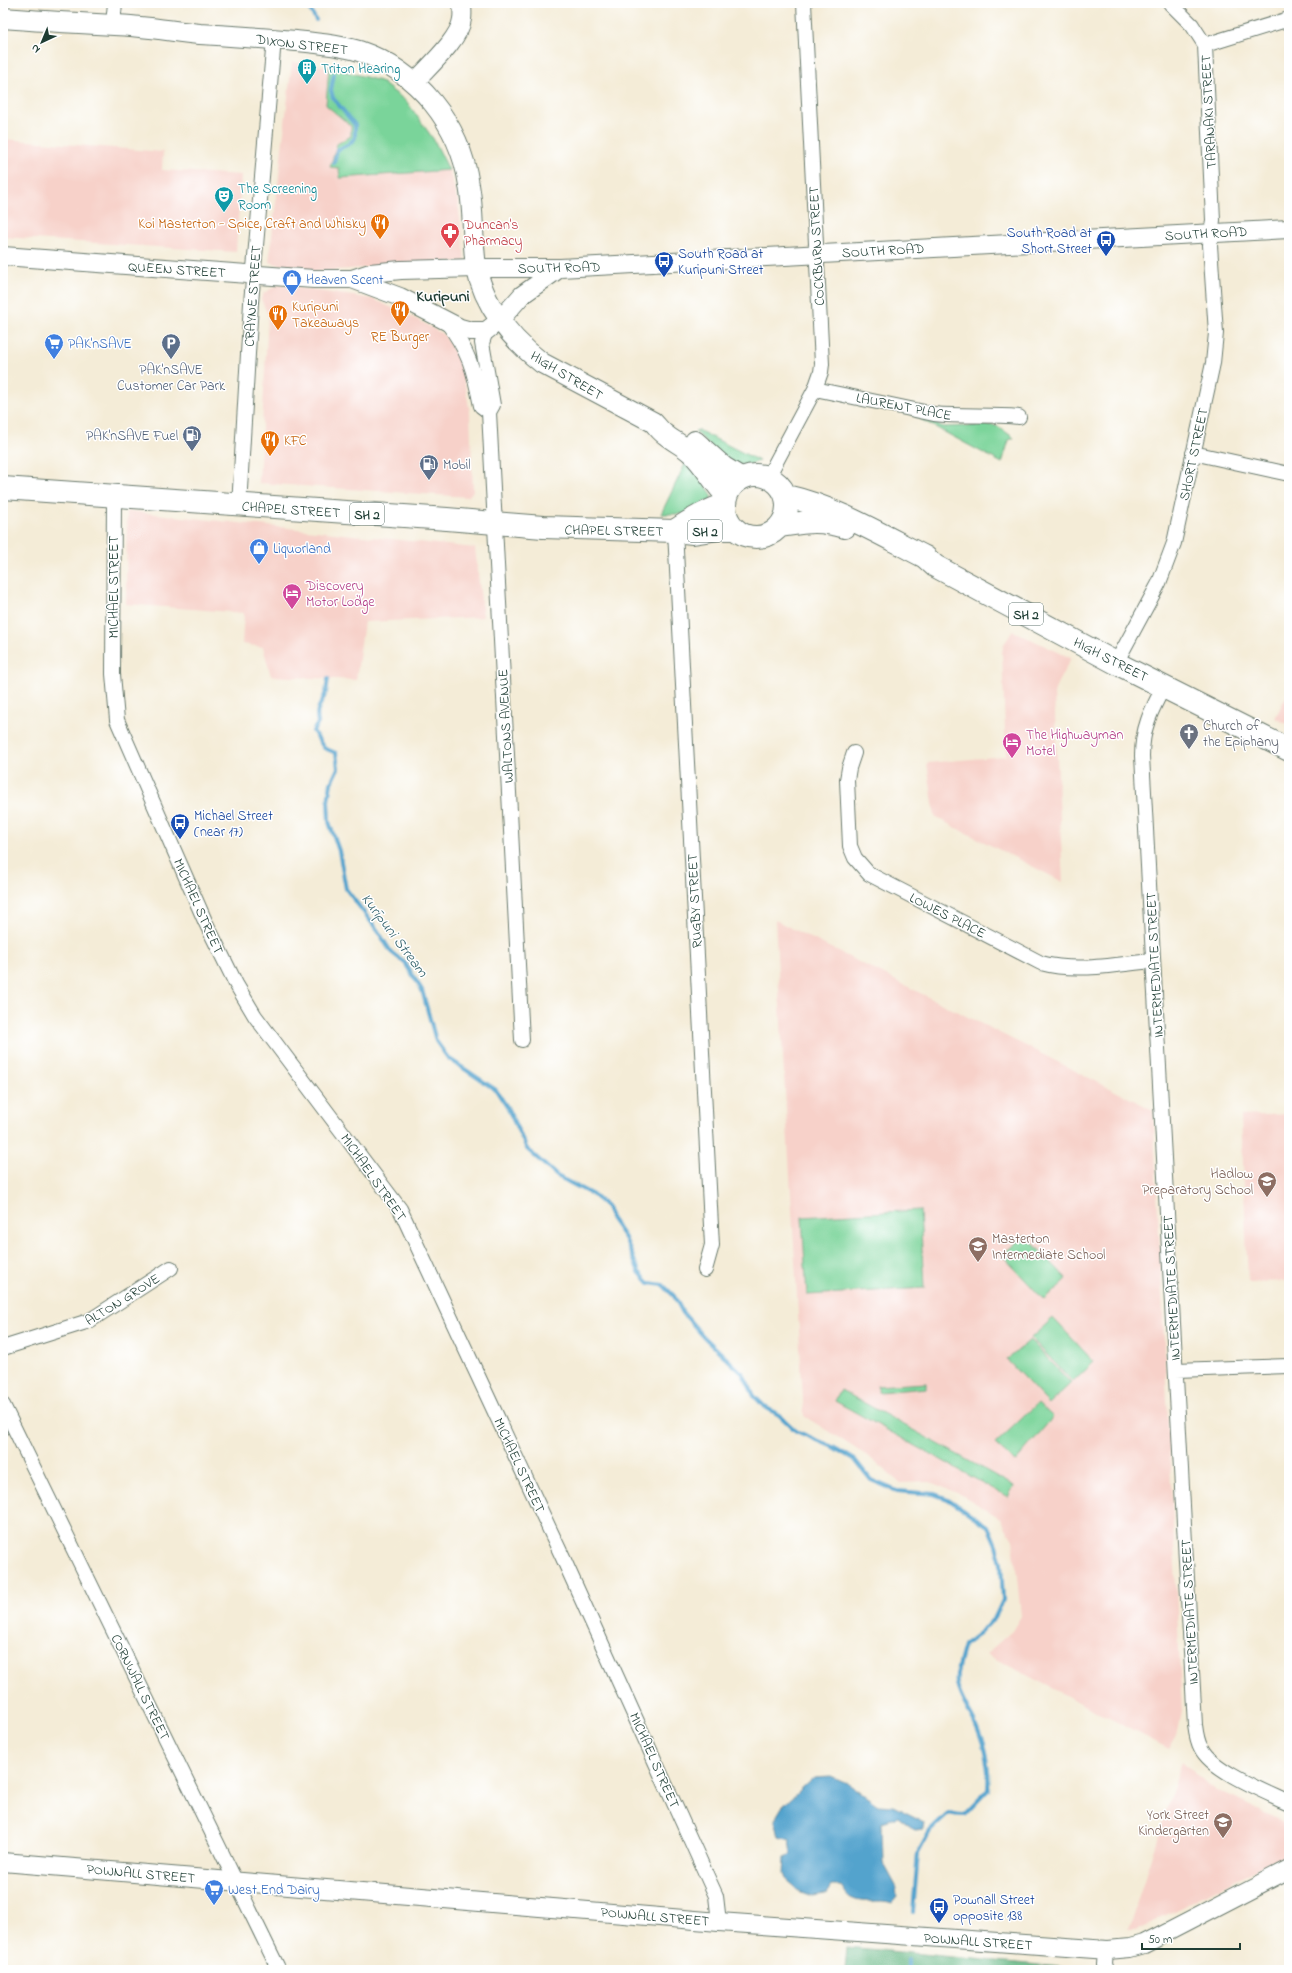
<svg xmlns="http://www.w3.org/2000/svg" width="1292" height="1973" font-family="'Indie Flower',sans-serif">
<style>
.built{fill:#f7d1c9}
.green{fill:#7ad49a;stroke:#4c8867}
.forest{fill:#63b682;stroke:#417a5b}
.water{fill:#53a3cd;stroke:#397080}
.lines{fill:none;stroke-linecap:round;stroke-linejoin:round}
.stream{stroke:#53a3cd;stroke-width:4}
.minor-casing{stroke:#6a7a6d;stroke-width:16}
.tertiary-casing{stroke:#6a7a6d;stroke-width:20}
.secondary-casing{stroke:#6a7a6d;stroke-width:22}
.trunk-casing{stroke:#6a7a6d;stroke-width:24}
.minor{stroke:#fff;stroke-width:14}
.tertiary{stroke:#fff;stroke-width:18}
.secondary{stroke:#fff;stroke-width:20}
.trunk{stroke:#fff;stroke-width:22}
.labels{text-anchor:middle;stroke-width:3;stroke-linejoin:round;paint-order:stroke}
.shield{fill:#fff;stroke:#627771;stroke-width:1}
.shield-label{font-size:13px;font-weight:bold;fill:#1f3d34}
.street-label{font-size:14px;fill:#1f3d34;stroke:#fff}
.culture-label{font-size:14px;fill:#0d838f;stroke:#fff;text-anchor:start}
.food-label{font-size:14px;fill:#c56008;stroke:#fff;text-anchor:start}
.health-label{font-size:14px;fill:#be3a42;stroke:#fff;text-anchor:start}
.transit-label{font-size:14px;fill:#164399;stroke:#fff;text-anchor:start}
.shop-label{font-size:14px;fill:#366cbe;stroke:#fff;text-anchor:start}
.service-label{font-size:14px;fill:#4e5e75;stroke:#fff}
.hotel-label{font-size:14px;fill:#b23c85;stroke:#fff;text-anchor:start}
.worship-label{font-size:14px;fill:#5b616d;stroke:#fff;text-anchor:start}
.education-label{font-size:14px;fill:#785e54;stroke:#fff;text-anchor:end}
.water-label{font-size:15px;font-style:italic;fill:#31616a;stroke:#fff}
.quarter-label{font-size:16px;font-weight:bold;fill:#1f3d34;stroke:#fff}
</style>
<rect width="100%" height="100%" fill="#fff"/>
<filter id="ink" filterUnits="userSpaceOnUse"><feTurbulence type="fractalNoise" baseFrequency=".025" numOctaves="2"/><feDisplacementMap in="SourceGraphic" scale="8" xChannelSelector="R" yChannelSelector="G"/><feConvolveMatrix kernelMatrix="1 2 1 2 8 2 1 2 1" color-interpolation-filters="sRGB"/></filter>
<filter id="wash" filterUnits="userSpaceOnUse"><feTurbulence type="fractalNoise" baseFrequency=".012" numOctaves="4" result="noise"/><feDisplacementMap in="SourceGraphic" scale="16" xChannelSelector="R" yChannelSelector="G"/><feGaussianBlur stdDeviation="0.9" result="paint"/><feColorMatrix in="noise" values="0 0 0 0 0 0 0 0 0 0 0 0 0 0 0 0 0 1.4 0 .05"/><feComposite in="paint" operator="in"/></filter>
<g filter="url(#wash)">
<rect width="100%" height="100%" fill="#f4ecd7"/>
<path class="built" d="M 292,62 L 329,67 L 326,105 L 351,126 L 351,136 L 337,144 L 330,167 L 339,168 L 340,178 L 449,170 L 458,203 L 465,261 L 307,272 L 269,262 Z
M 3,139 L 163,152 L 162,170 L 241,175 L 236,252 L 3,237 Z
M 278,285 L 373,299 L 418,320 L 444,335 L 461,363 L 470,413 L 473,491 L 468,497 L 259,483 L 268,315 L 261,299 L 264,293 Z
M 127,511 L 475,548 L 483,617 L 364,622 L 356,680 L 271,676 L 263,647 L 242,644 L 244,613 L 126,604 Z
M 1013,631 L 1071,658 L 1057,684 L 1054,693 L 1063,882 L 935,817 L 927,763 L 1006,756 L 1002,652 L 1004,644 Z
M 1289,691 L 1289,725 L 1275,718 Z
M 775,920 L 1153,1110 L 1182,1712 L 1177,1735 L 1169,1749 L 986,1654 L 1012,1631 L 1021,1616 L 1013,1540 L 1000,1518 L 962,1495 L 930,1482 L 900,1483 L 869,1457 L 804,1416 Z
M 1289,1114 L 1289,1281 L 1248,1282 L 1241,1116 Z
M 1182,1761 L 1207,1785 L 1289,1825 L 1289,1853 L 1136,1930 L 1128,1930 Z"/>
<path class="green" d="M 329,67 L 380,81 L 407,102 L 434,140 L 449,170 L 340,178 L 339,168 L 330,167 L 337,144 L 351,136 L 351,126 L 326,105 Z
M 911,414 L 944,427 L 993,425 L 999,427 L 1014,438 L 1009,440 L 1002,463 Z
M 698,430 L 759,461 C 731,475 714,449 695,431 Z
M 686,462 L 692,463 L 712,495 L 711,500 L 684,514 L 661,514 Z
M 920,1210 L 924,1288 L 807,1295 L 802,1217 Z
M 1025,1235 L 1067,1279 L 1044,1300 L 1002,1255 Z
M 1053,1318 L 1094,1362 L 1073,1382 L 1031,1338 Z
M 1030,1340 L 1071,1383 L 1049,1404 L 1007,1360 Z
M 926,1383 L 926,1388 L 879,1392 L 877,1386 Z
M 841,1390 L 1014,1486 L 1008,1497 L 835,1401 Z
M 1038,1403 L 1053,1417 L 1015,1462 L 995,1444 Z"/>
<path class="forest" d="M 847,1947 L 1081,1969 L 1081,1970 L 845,1970 Z"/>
<path class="water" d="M 831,1776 L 847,1783 L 878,1805 L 893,1806 L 925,1822 L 924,1829 L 915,1830 L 898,1817 L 882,1822 L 883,1862 L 896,1886 L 897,1897 L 892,1903 C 880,1898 863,1905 851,1898 C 847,1896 844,1890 841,1886 L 831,1886 L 826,1894 L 812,1896 L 801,1892 L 786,1879 L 784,1874 L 785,1858 L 791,1854 L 789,1840 L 779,1837 L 775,1819 L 782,1807 L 814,1777 Z"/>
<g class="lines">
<path class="stream" d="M 306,3 L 316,20
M 334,74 L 331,90 L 333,98 L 355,125 L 355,138 L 349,144 L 337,150 L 334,163
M 328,679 C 327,683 327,688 326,692 C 321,706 315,707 318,723 L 313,731 L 324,748 L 336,753 L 338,768 L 331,783 L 328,801 L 329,822 L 339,851 L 346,889 L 378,931 L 391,952 L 405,963 L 422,990 L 436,1041 L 448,1058 L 496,1090 L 507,1107 L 527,1149 L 557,1176 L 593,1195 L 607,1207 L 611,1218 L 625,1238 L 639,1272 L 649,1283 L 663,1285 L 674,1296 L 683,1313 L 704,1337 L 743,1374 L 754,1396 L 765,1407 L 779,1415 L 796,1431 L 833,1447 L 855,1460 L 871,1480 L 897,1491 L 934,1494 L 948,1499 L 988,1526 L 996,1545 L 1001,1564 L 1003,1600 L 995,1617 L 980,1633 L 964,1645 C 961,1656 955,1672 957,1684 C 959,1697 968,1709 974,1721 C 984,1743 990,1766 988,1790 L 964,1815 L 948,1814 L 930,1831 L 918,1853 L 913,1912
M 908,1970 L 908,1960"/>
</g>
</g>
<g filter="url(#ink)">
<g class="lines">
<defs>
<path id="minor" d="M 113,24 L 115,3
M 1205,45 L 1289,19
M 446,321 C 469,351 474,370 481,406 L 489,412
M 486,331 L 482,343 L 493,405 L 489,412 L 522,1040
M 815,389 L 934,414 C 962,417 990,414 1019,417
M 1193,453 L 1289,474
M 768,477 L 815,389 L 821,372 L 822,364 L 804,3
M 114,496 L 113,674 L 117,720 L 205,921 L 236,984 L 255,1016 L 400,1209 L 563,1558 L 697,1854 L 716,1896 L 719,1922
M 239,506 L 251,303 L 274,39
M 675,531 L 712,1245 L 705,1270
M 1116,663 L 1159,583 L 1174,543 L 1213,363 L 1216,333 L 1210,245 L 1213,220 L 1205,45 L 1192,25 L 1170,3
M 1164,686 C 1151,711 1142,728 1142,756 L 1195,1725 C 1196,1733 1197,1741 1201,1748 C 1212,1771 1266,1792 1289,1803
M 854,753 L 849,768 L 847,780 L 850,846 L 855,858 L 869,874 L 1041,963 C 1077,973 1117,964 1153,961
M 3,1348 L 89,1321 L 171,1268
M 1176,1370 L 1289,1366
M 3,1405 L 279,1970
M 1105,1950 L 1104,1964 L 1106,1970"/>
<path id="tertiary" d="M 414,83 C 428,67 460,39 462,19 C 463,14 462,8 462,3
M 3,256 L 314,279 L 352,279 L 370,273 L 401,270 L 477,268 L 560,268 L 1289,229
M 352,279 L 400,297 L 460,328 L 471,331 L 486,331 L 500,320 L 522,295 L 560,268
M 3,1862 L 719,1922 L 1108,1950 L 1130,1948 L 1144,1944 L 1289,1869"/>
<path id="secondary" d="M 3,18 C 40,21 77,23 114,25 C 143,26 171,31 200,34 C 232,36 264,38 296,41 C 317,43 339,45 359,51 C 418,71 460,124 469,185 C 474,212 472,239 476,266 C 484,306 511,339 542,363 L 653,422 C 657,426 661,432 666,435 C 674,442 683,445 691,453 C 705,466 713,483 726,496
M 695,441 L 724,467 L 742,478"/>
<path id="trunk" d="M725 506a31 31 0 1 1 62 0a31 31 0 1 1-62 0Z
M 3,488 L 447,519 L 543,527 L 675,531 L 693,533 L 719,529 L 735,529
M 786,496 C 835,507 880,534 925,557 L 935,566 L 1116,663 L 1289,750
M 780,526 C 806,522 819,519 845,527
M 676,530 C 687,522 713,507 725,505"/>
</defs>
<use href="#minor" class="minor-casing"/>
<use href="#tertiary" class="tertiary-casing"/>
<use href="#secondary" class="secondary-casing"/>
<use href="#trunk" class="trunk-casing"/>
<use href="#minor" class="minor"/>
<use href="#tertiary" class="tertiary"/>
<use href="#secondary" class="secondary"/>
<use href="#trunk" class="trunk"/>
</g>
</g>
<defs>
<symbol id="building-pin" viewBox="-11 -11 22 30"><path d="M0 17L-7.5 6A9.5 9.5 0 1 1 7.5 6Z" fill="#0f9aa8" stroke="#fff"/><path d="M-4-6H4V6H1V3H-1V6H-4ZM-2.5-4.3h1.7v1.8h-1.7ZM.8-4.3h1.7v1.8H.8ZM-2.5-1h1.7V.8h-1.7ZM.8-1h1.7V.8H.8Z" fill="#fff"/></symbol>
<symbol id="theatre-pin" viewBox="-11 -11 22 30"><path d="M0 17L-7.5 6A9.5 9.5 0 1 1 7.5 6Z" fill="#0f9aa8" stroke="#fff"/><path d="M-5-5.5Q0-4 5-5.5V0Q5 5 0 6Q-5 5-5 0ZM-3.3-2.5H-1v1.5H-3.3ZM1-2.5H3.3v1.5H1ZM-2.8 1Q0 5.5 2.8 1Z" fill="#fff"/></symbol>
<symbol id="restaurant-pin" viewBox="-11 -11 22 30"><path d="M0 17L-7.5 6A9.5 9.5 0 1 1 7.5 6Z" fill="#e8710a" stroke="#fff"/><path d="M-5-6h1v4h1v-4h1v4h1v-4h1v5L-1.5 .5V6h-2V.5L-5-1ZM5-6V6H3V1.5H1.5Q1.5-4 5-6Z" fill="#fff"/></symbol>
<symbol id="pharmacy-pin" viewBox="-11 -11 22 30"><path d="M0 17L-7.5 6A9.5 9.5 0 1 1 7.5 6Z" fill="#e0444e" stroke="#fff"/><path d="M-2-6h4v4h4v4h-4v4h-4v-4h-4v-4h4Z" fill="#fff"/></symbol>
<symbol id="bus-pin" viewBox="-11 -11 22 30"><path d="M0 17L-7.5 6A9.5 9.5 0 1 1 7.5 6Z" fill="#1a4fb4" stroke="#fff"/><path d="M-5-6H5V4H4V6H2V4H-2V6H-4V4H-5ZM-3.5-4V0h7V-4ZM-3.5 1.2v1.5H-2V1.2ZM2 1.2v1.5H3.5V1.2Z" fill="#fff"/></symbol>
<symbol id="shop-pin" viewBox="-11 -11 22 30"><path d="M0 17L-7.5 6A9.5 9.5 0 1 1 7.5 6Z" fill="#3f7fe0" stroke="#fff"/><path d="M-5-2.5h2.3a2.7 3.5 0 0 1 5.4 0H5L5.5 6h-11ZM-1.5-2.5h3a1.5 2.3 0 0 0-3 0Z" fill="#fff"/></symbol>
<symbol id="supermarket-pin" viewBox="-11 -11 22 30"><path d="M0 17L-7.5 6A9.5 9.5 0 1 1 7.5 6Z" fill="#3f7fe0" stroke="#fff"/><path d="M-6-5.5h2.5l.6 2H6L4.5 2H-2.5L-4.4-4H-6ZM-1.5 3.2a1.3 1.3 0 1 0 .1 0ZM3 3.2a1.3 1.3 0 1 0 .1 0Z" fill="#fff"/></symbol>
<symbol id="parking-pin" viewBox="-11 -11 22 30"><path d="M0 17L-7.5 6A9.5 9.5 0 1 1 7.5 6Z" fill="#5c6f8a" stroke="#fff"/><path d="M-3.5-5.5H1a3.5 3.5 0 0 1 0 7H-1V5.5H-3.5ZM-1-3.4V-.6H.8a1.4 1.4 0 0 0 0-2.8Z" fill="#fff"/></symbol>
<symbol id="fuel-pin" viewBox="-11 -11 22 30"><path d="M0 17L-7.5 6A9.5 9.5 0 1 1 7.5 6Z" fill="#5c6f8a" stroke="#fff"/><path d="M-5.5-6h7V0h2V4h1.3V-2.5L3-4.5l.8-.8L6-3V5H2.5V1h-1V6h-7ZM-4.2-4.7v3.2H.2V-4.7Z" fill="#fff"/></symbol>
<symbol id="hotel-pin" viewBox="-11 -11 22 30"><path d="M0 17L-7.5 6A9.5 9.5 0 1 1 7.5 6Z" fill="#d1479c" stroke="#fff"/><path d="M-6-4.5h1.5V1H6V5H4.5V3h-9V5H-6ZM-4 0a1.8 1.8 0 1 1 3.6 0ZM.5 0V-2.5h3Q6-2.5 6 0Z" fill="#fff"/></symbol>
<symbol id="church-pin" viewBox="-11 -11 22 30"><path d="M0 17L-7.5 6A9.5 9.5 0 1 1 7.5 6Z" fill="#6b7280" stroke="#fff"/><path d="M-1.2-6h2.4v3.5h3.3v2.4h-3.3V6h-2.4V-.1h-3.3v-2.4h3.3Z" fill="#fff"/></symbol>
<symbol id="school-pin" viewBox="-11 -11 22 30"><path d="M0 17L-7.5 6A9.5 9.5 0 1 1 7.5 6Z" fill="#8d6e63" stroke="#fff"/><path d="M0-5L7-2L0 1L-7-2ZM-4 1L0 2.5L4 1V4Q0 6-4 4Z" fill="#fff"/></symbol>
</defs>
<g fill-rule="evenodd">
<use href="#building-pin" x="296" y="57" width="22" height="30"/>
<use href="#theatre-pin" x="213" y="185" width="22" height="30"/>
<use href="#restaurant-pin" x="369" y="212" width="22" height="30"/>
<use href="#pharmacy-pin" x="439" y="221" width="22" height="30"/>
<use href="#bus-pin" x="1095" y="229" width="22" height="30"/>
<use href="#bus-pin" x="653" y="250" width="22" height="30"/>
<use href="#shop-pin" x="281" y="268" width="22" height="30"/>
<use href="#restaurant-pin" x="389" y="299" width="22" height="30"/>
<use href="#restaurant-pin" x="267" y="303" width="22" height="30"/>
<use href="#supermarket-pin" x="43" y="332" width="22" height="30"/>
<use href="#parking-pin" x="160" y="332" width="22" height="30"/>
<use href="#fuel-pin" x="181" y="424" width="22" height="30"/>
<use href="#restaurant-pin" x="259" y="429" width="22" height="30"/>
<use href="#fuel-pin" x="418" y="453" width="22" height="30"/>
<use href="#shop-pin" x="248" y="537" width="22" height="30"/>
<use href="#hotel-pin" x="281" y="582" width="22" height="30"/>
<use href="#church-pin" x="1178" y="722" width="22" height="30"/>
<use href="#hotel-pin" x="1001" y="731" width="22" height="30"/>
<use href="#bus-pin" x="169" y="812" width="22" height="30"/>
<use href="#school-pin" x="1256" y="1170" width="22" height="30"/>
<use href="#school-pin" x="967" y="1235" width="22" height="30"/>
<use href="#school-pin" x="1212" y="1811" width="22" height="30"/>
<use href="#supermarket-pin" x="203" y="1878" width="22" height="30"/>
<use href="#bus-pin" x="928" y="1896" width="22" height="30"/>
</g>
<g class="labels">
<g class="shield">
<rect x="350" y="503" width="34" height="22" rx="3"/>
<rect x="688" y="520" width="34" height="22" rx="3"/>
<rect x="1009" y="603" width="34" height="22" rx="3"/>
</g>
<g class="shield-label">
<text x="367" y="519">SH 2</text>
<text x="705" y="536">SH 2</text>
<text x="1026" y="619">SH 2</text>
</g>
<g class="street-label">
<text transform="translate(302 44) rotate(7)" y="5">DIXON STREET</text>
<text transform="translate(1208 112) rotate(-93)" y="5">TARANAKI STREET</text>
<text transform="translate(1206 233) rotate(-3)" y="5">SOUTH ROAD</text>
<text transform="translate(816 246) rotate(-93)" y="5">COCKBURN STREET</text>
<text transform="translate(883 250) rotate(-3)" y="5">SOUTH ROAD</text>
<text transform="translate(559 267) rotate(-1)" y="5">SOUTH ROAD</text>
<text transform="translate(177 269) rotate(4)" y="5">QUEEN STREET</text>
<text transform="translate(252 296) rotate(-86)" y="5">CRAYNE STREET</text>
<text transform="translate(567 375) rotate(31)" y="5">HIGH STREET</text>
<text transform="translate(904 406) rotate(11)" y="5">LAURENT PLACE</text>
<text transform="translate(1193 454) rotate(-78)" y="5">SHORT STREET</text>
<text transform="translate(291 509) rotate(4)" y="5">CHAPEL STREET</text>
<text transform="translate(614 530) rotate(1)" y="5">CHAPEL STREET</text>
<text transform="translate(113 587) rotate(-90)" y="5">MICHAEL STREET</text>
<text transform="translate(1111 659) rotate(27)" y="5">HIGH STREET</text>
<text transform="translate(505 726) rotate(-93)" y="5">WALTONS AVENUE</text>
<text transform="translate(694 901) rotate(-93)" y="5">RUGBY STREET</text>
<text transform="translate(199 906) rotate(66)" y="5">MICHAEL STREET</text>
<text transform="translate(948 915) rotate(27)" y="5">LOWES PLACE</text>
<text transform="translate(1154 965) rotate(-93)" y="5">INTERMEDIATE STREET</text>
<text transform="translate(374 1177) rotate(55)" y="5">MICHAEL STREET</text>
<text transform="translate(1171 1288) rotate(-93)" y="5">INTERMEDIATE STREET</text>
<text transform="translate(122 1299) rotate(-32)" y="5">ALTON GROVE</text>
<text transform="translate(520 1465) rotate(65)" y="5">MICHAEL STREET</text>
<text transform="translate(1189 1612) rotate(-93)" y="5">INTERMEDIATE STREET</text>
<text transform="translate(141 1687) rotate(64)" y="5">CORNWALL STREET</text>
<text transform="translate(655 1760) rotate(66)" y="5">MICHAEL STREET</text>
<text transform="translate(141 1873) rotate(5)" y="5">POWNALL STREET</text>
<text transform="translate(655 1916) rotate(5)" y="5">POWNALL STREET</text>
<text transform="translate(978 1941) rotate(4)" y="5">POWNALL STREET</text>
</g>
<g class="culture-label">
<text x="321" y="73">Triton Hearing</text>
<text x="238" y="193">The Screening<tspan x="238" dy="16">Room</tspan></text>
</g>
<g class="food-label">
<text x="366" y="228" text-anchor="end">Koi Masterton - Spice, Craft and Whisky</text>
<text x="292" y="311">Kuripuni<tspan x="292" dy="16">Takeaways</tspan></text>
<text x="400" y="341" text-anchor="middle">RE Burger</text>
<text x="284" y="445">KFC</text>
</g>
<g class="health-label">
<text x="464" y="229">Duncan's<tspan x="464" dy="16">Pharmacy</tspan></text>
</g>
<g class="transit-label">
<text x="1092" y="237" text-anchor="end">South Road at<tspan x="1092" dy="16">Short Street</tspan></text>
<text x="678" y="258">South Road at<tspan x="678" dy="16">Kuripuni Street</tspan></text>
<text x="194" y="820">Michael Street<tspan x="194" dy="16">(near 17)</tspan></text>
<text x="953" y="1904">Pownall Street<tspan x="953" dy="16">opposite 138</tspan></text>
</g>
<g class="shop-label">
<text x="306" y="284">Heaven Scent</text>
<text x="68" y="348">PAK'nSAVE</text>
<text x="273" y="553">Liquorland</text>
<text x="228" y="1894">West End Dairy</text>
</g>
<g class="service-label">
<text x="171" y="374">PAK'nSAVE<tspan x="171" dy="16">Customer Car Park</tspan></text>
<text x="178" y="440" text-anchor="end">PAK'nSAVE Fuel</text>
<text x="443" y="469" text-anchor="start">Mobil</text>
</g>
<g class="hotel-label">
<text x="306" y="590">Discovery<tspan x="306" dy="16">Motor Lodge</tspan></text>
<text x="1026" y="739">The Highwayman<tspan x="1026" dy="16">Motel</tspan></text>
</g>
<g class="worship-label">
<text x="1203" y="730">Church of<tspan x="1203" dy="16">the Epiphany</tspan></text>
</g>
<g class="education-label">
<text x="1253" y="1178">Hadlow<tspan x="1253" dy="16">Preparatory School</tspan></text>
<text x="992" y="1243" text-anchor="start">Masterton<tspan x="992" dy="16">Intermediate School</tspan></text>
<text x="1209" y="1819">York Street<tspan x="1209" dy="16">Kindergarten</tspan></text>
</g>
<g class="water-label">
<text transform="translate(395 935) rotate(53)" y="5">Kurīpuni Stream</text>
</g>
<g class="quarter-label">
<text x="443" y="301">Kuripuni</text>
</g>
</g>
<rect width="1292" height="1973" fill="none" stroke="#fff" stroke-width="16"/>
<g transform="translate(42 42) rotate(224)" stroke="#ffffff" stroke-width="3" paint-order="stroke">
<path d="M0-3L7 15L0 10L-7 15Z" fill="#1f3d34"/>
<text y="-6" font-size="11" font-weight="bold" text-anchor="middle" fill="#1f3d34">N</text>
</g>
<path d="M1142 1943v6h98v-6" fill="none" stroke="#1f3d34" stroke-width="2"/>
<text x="1148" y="1943" font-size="12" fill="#1f3d34" stroke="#ffffff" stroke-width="3" paint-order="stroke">50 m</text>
</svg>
